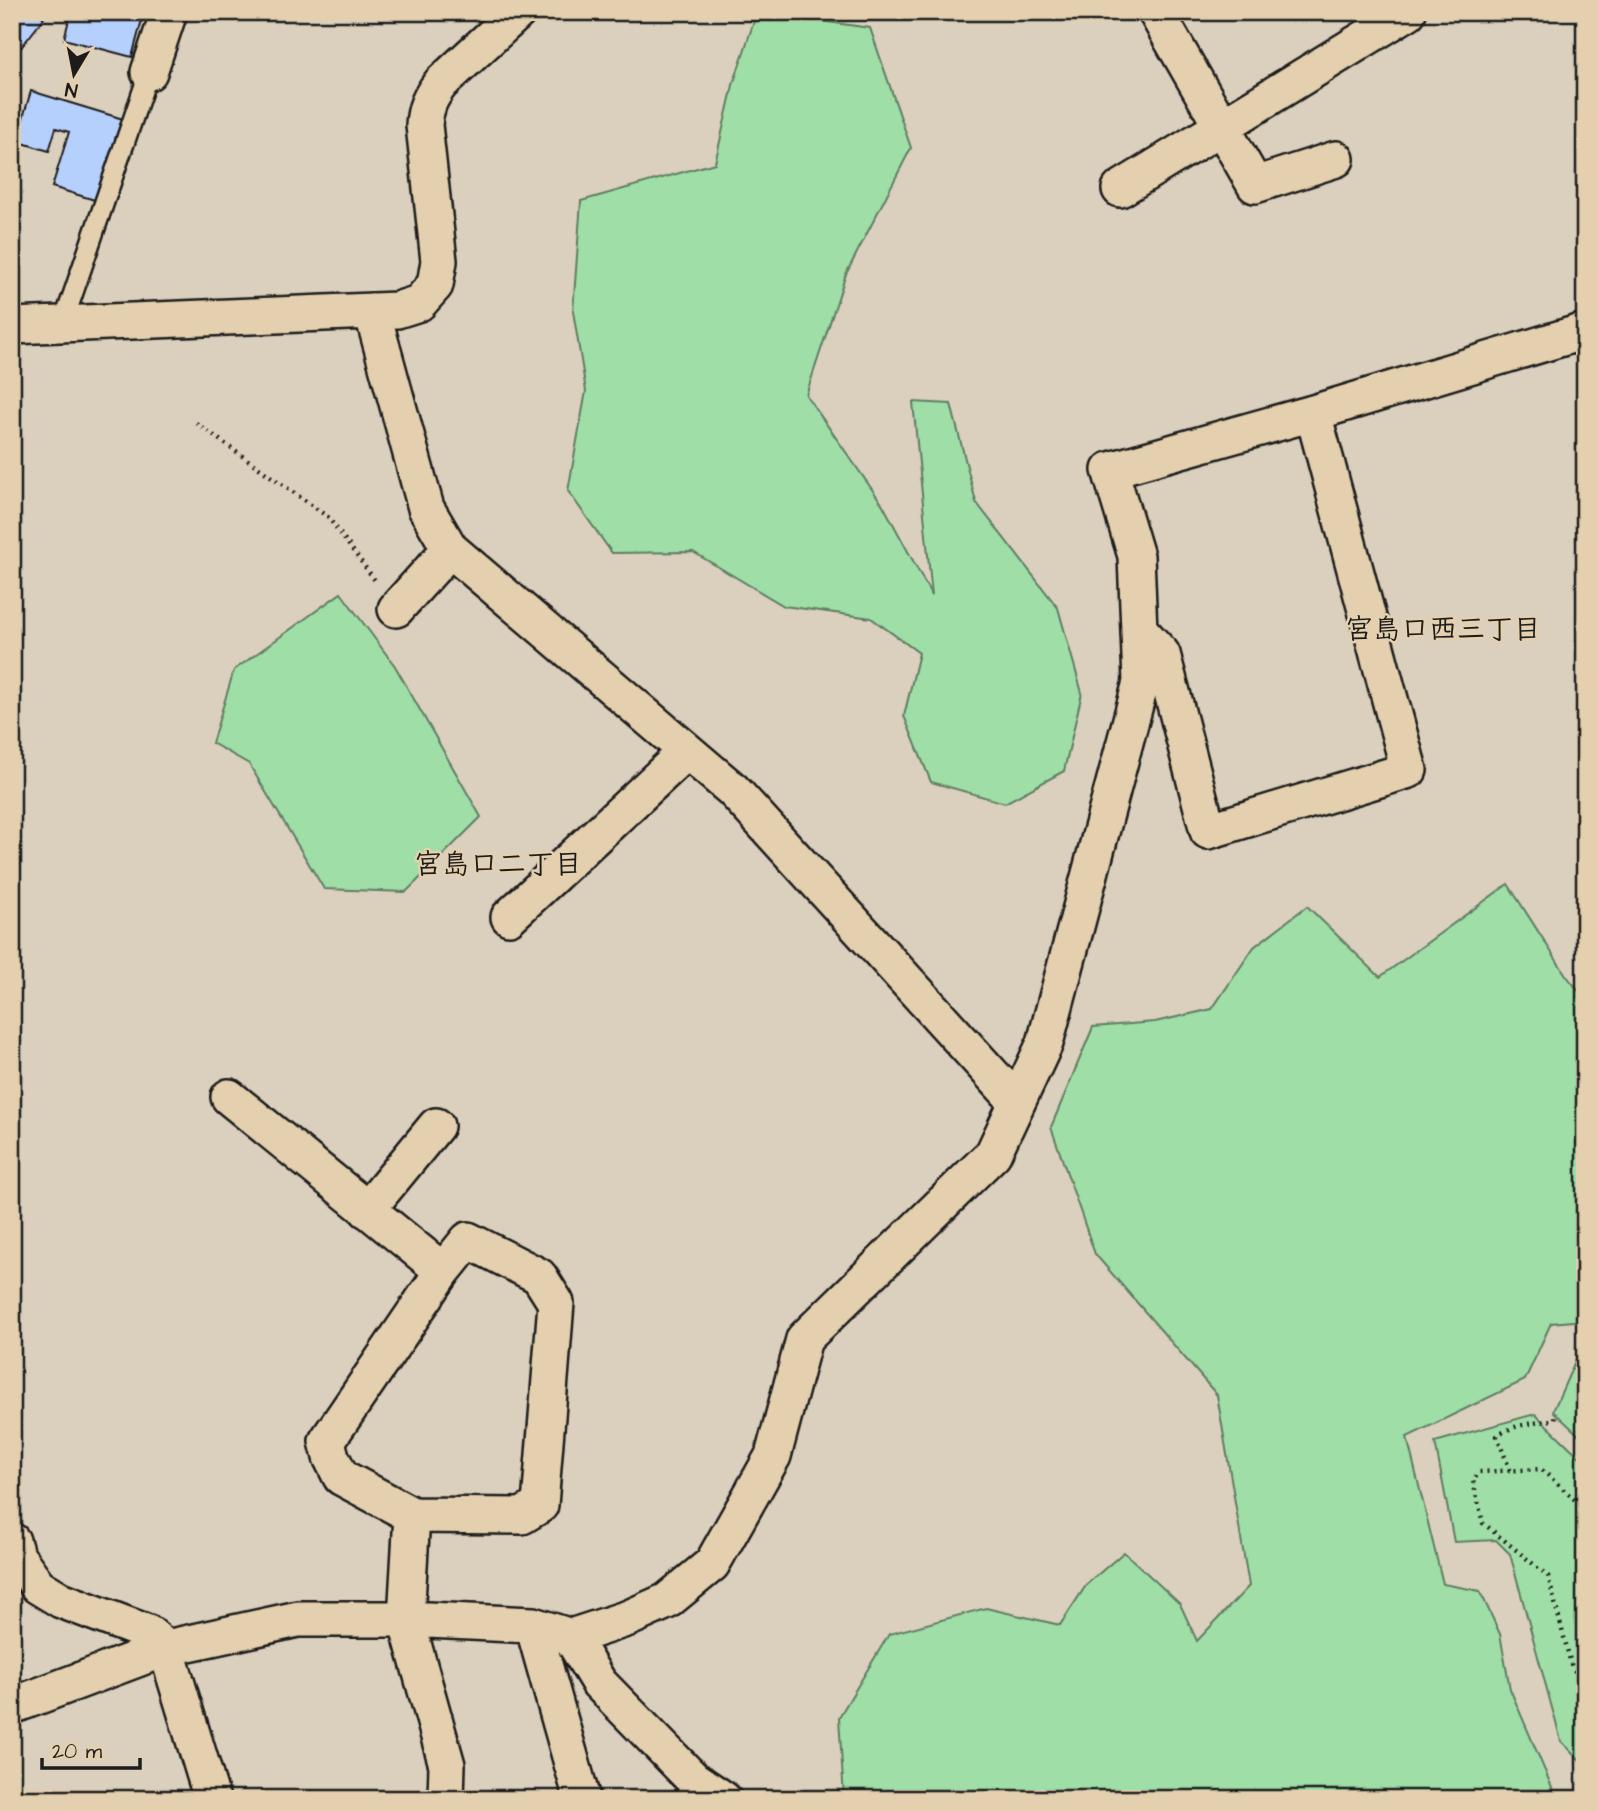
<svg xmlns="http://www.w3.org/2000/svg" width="1597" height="1811" font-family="'Architects Daughter','Klee One',sans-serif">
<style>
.green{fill:#9fdea7;stroke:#5e7d62;stroke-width:2}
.building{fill:#b6d0fe;stroke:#1c1c1c;stroke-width:2}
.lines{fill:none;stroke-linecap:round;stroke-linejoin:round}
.service-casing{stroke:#1c1c1c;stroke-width:23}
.minor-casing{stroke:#1c1c1c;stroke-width:40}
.path{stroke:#1c1c1c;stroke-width:4.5;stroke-dasharray:2 5;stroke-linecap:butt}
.service{stroke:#e4d0ae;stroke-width:18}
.minor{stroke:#e4d0ae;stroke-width:35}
.labels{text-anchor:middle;stroke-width:5;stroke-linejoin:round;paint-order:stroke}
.neighbourhood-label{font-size:28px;font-weight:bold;fill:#1c1c1c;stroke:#e4d0ae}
</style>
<rect width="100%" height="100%" fill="#dbd0be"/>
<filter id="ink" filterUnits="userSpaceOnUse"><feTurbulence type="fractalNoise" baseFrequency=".0143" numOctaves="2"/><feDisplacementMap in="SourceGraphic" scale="14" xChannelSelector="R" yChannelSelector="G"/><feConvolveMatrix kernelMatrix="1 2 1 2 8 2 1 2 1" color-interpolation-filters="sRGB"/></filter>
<g filter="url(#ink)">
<path class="green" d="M 757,12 L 870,28 L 911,148 L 846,274 L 806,395 L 883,505 L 932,596 L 913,402 L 951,404 L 976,502 L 1058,608 L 1082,693 L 1064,771 L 1005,803 L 931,782 L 904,716 L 919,653 L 871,618 L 784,606 L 693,552 L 612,553 L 568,491 L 586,391 L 573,311 L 581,201 L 715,163 L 733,85 Z
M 341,593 L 395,666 L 481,817 L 406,892 L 324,889 L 249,764 L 212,743 L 234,670 Z
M 1508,884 L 1566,975 L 1585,999 L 1585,1320 L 1551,1323 L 1525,1380 L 1407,1437 L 1443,1584 L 1480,1591 L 1500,1634 L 1510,1689 L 1557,1799 L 844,1799 L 839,1717 L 889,1634 L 986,1608 L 1060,1625 L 1087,1584 L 1124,1552 L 1180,1604 L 1197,1641 L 1249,1586 L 1217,1395 L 1095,1254 L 1051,1127 L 1093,1027 L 1155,1022 L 1212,1009 L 1254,947 L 1307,906 L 1380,977 Z
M 1576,1359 L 1585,1359 L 1585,1441 L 1553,1411 Z
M 1535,1414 L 1585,1462 L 1585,1755 L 1580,1760 L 1561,1741 L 1510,1554 L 1496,1540 L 1454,1542 L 1435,1442 Z"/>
<path class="building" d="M 12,12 L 37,12 L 44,18 L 12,59 Z
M 71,12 L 144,12 L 132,57 L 64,39 Z
M 31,91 L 123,119 L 98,201 L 52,187 L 69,132 L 56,128 L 49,151 L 16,141 Z"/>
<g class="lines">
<defs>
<path id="service" d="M 63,323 L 149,72"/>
<path id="minor" d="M 1156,12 L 1255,185 L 1336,159
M 149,72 L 169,12
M 1120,189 L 1408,12
M 372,311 L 426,508 L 450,549 L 733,790 L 1017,1102
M 12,326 L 397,310 L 419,303 L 435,285 L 439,261 L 424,125 C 425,108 430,97 441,83 L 518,12
M 396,609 L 450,549
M 1139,629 L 1162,654 L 1208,831 L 1409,770 L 1313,413
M 509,917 L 687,751
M 229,1097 L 443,1271
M 367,1210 L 436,1126
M 412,1515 L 522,1516 L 540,1505 L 556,1303 L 539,1276 L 468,1240 L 443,1271 L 327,1441 L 331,1457 L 341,1477 L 412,1515 L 406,1619 L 447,1765 L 446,1799
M 12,1541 L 16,1555 L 38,1586 L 61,1600 L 148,1633 L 166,1648 L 212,1799
M 533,1625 L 582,1799
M 571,1637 L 629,1618 L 667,1601 L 712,1564 L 773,1456 L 804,1339 L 993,1154 L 1045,1043 L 1141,682 L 1136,556 L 1110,470 L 1313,413 L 1585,331
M 12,1706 L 166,1648 L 298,1619 L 406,1619 L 533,1625 L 571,1637 L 599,1683 L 693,1779 L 723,1799"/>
</defs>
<use href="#service" class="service-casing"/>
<use href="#minor" class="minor-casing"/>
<path class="path" d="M 196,423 L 328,517 L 377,583
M 1510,1470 L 1497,1436 C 1518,1422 1532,1425 1555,1419 L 1556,1414
M 1585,1509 L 1541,1469 L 1479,1472 L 1473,1481 L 1483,1523 L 1548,1576 L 1572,1668 L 1585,1681"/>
<use href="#service" class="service"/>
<use href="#minor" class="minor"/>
</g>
</g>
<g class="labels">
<g class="neighbourhood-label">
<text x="1443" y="638">宮島口西三丁目</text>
<text x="498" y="873">宮島口二丁目</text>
</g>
</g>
<rect width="1597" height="1811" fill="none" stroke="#e4d0ae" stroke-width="42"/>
<rect x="21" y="21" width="1555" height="1769" fill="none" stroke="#1c1c1c" stroke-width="2.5" filter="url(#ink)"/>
<g transform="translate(74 74) rotate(190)" stroke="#e4d0ae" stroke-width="5" paint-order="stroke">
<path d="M0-5L12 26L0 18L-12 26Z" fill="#1c1c1c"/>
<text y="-10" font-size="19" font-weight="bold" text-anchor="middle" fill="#1c1c1c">N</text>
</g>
<path d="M42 1758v10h98v-10" fill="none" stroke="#1c1c1c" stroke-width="3.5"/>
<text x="52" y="1758" font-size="21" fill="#1c1c1c" stroke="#e4d0ae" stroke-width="5" paint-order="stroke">20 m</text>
</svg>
